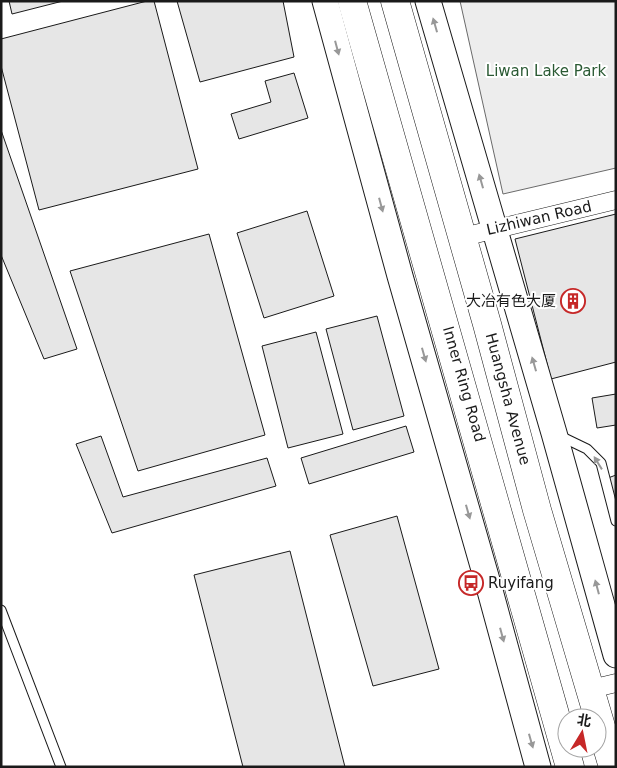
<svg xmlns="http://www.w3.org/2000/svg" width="617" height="768" font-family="'DejaVu Sans','Noto Sans SC',sans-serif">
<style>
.green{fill:#ededed;stroke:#6a6a6a}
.building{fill:#e6e6e6;stroke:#1a1a1a}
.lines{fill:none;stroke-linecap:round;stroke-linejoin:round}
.lane-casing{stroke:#1a1a1a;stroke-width:11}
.street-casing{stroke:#1a1a1a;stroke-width:19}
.secondary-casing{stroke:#1a1a1a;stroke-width:27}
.highway-casing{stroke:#1a1a1a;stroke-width:29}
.lane{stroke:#fff;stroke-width:9}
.street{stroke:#fff;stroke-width:18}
.secondary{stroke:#fff;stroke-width:25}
.highway{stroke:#fff;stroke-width:28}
.oneway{fill:#989898}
.labels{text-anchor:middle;stroke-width:4;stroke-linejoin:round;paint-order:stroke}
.park-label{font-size:15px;fill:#2b5a34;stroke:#fff}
.street-label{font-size:15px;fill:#1a1a1a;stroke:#fff}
.poi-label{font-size:15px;fill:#1a1a1a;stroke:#fff;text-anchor:end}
</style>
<rect width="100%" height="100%" fill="#fff"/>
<path class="green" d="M 460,1 L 616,1 L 616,168 L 503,194 Z"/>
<path class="building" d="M 9,1 L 63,1 L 12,14 Z
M 147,1 L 154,1 L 198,169 L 39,210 L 1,66 L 1,39 Z
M 177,1 L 283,1 L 294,57 L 200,82 Z
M 294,73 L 308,118 L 239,139 L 231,114 L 271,102 L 265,81 Z
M 1,130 L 77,349 L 44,359 L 1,255 Z
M 307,211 L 334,296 L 264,318 L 237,233 Z
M 616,214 L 616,362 L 551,379 L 515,239 Z
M 209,234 L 265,435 L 138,471 L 70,271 Z
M 377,316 L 404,416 L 353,430 L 326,329 Z
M 316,332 L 343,434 L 288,448 L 262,346 Z
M 616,394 L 616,425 L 597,428 L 592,398 Z
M 406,426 L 414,452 L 309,484 L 301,458 Z
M 101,436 L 123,497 L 267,458 L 276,486 L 112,533 L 76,444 Z
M 616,475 L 616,510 L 608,478 Z
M 397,516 L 439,669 L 373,686 L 330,535 Z
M 290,551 L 345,767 L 243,767 L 194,575 Z"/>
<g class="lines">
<defs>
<path id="lane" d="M 560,436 L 587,449 L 601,463 L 616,521
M 1,610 L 61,767"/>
<path id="street" d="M 463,237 L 616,200
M 591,689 L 616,683"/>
<path id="secondary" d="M 325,1 L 400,276 L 489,587 L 538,767
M 428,1 L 554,433 L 616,655"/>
<path id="highway" d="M 352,1 L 570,767
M 395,1 L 487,324 L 537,510 L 613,767"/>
</defs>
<use href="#lane" class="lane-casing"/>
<use href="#street" class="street-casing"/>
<use href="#secondary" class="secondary-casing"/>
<use href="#highway" class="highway-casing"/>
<use href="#lane" class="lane"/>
<use href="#street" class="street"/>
<use href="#secondary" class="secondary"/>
<use href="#highway" class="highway"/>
</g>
<defs><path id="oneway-solid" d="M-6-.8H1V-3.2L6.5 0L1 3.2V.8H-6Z" transform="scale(1.25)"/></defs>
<g class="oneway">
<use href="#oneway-solid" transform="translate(435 25) rotate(-106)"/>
<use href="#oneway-solid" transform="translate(337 48) rotate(75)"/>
<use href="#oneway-solid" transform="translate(481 181) rotate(-106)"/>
<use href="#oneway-solid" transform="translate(381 205) rotate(75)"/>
<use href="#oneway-solid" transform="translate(424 355) rotate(74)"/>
<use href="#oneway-solid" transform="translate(534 364) rotate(-106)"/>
<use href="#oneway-solid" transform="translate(598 463) rotate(-122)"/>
<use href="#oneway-solid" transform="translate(468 512) rotate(74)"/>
<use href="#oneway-solid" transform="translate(597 587) rotate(-105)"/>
<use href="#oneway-solid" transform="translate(502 635) rotate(75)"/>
<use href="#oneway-solid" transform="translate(531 741) rotate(74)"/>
</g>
<defs>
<symbol id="building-ring" viewBox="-11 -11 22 22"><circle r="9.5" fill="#fff" stroke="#c62828" stroke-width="1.5"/><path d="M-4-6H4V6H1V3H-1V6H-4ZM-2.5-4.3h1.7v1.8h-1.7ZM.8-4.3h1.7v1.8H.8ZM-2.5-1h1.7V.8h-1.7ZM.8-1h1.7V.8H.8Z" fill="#c62828"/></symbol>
<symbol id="bus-ring" viewBox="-11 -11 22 22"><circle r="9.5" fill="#fff" stroke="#c62828" stroke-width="1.5"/><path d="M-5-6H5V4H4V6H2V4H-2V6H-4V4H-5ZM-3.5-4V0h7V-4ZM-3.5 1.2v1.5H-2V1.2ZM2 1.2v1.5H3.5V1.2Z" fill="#c62828"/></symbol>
</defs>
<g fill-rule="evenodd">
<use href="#building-ring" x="559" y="287" width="28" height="28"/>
<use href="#bus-ring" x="457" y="569" width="28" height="28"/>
</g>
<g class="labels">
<g class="park-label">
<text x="546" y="76">Liwan Lake Park</text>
</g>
<g class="street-label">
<text transform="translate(539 218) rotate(-13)" y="5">Lizhiwan Road</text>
<text transform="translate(464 384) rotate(74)" y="5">Inner Ring Road</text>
<text transform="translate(508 399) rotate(75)" y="5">Huangsha Avenue</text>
</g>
<g class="poi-label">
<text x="556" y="306">大冶有色大厦</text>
<text x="488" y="588" text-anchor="start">Ruyifang</text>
</g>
</g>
<rect width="617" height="768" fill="none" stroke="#1a1a1a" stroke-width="5"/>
<g transform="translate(582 733) rotate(10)"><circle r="24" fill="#ffffff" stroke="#a3a3a3"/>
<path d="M0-4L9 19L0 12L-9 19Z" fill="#c62828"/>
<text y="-8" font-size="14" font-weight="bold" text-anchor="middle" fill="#1a1a1a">北</text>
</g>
</svg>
